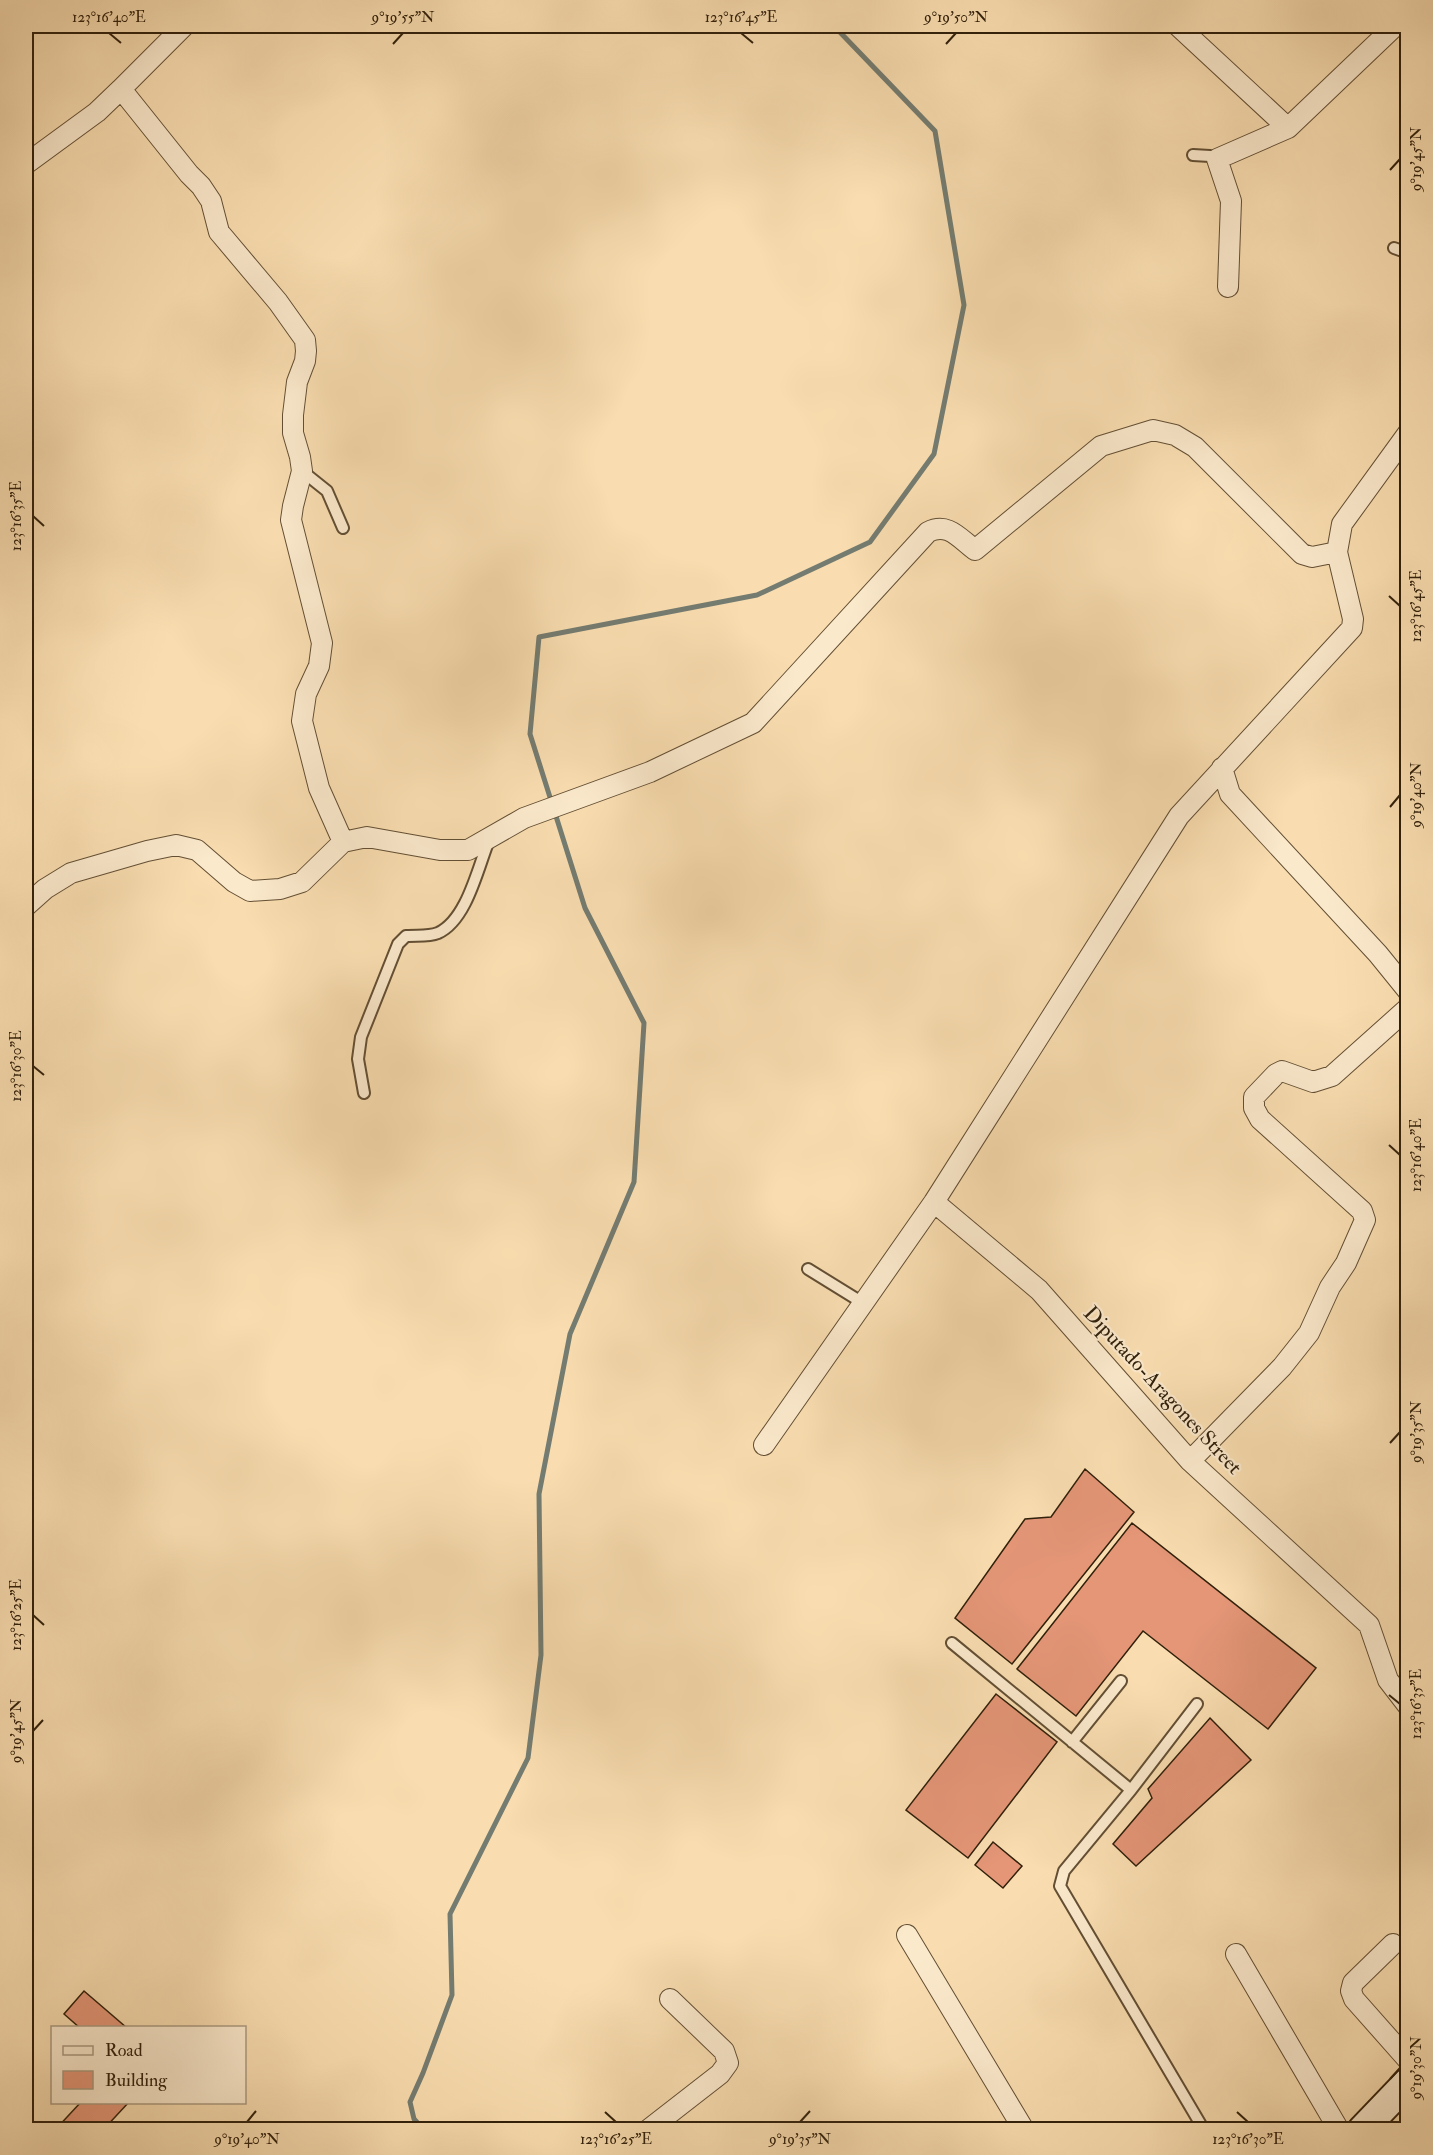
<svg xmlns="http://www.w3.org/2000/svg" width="1433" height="2155" font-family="'IM FELL Double Pica',serif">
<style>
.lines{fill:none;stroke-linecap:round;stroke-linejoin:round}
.stream{stroke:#747c71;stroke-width:5}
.building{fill:#e49677;stroke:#31200b;stroke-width:1.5}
.lane-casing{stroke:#634f34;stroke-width:14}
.street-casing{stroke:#634f34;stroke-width:22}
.secondary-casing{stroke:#31200b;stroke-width:32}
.lane{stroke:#fbe9cc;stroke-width:10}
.street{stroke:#fbe9cc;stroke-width:20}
.secondary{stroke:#fbe9cc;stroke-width:28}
.ticks{fill:none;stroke:#31200b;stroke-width:2}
.labels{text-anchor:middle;stroke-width:4.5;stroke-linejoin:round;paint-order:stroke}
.street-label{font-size:21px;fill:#31200b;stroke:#fbe9cc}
.neatline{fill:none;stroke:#31200b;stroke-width:2}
.ticks-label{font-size:15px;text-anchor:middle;fill:#31200b}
</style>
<rect width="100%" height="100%" fill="#f9ddb0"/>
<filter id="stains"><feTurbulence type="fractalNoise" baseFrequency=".00333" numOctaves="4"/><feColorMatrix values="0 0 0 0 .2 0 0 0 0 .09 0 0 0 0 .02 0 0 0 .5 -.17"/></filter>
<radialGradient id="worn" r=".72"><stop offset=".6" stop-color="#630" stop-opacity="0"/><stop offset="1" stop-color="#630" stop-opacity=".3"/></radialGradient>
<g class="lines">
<path class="stream" d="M 424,2130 L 414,2119 L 410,2102 L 423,2073 L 452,1995 L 450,1914 L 528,1758 L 541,1655 L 539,1494 L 570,1334 L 634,1182 L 644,1023 L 585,908 L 530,734 L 539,637 L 757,595 L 870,542 L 934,454 L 964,305 L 935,131 L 834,26"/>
</g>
<path class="building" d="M 1085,1469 L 1134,1512 L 1012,1664 L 955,1618 L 1025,1519 L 1051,1517 Z
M 1132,1523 L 1316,1668 L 1268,1729 L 1143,1631 L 1076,1716 L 1017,1669 Z
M 996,1694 L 1057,1742 L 968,1858 L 906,1810 Z
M 1210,1718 L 1251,1760 L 1136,1866 L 1113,1844 L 1152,1798 L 1148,1789 Z
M 993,1842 L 1022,1866 L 1003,1888 L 975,1865 Z
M 84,1991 L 127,2028 L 80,2028 L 64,2014 Z
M 81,2102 L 129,2102 L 103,2130 L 55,2130 Z"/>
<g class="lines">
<defs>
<path id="lane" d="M 1193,155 L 1210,156 L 1217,159
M 1394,248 L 1408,253
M 302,471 L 327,491 L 343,528
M 364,1093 L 358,1059 L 361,1037 L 398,944 L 406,936 C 417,935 428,937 438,933 C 467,920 478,867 489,840
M 808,1269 L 863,1303
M 952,1643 L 1131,1790
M 1197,1704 L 1131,1790 L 1064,1871 L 1060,1886 L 1204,2130
M 1072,1742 L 1121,1681"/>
<path id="street" d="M 184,26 L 121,89 L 189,174 L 201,186 L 211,201 L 219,232 L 278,302 L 305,340 L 306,351 L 305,361 L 297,382 L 293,415 L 293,433 L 300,457 L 302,471 L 293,506 L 291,520 L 322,643 L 319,666 L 306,694 L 302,721 L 319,788 L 343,842
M 1178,26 L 1288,128
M 26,164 L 97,112 L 121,89
M 1228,287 L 1231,201 L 1217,159 L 1288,128 L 1395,26
M 1222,768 L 1230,794 L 1378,954 L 1408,991
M 26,906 L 45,889 L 71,873 L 147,851 L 176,845 L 197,850 L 234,882 L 250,891 L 280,889 L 302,882 L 343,842 L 367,837 L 440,850 L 468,850 L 524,818 L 650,772 L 753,723 L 928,532 C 948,522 959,538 975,550 L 1101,446 L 1153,430 L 1175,435 L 1195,447 L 1302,554 L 1312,557 L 1337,552
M 934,1202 L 1039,1290 L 1190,1461 L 1369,1625 L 1388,1680 L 1408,1706
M 764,1445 L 934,1202 L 1179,816 L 1352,628 L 1353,619 L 1337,552 L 1342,524 L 1408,433
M 1190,1461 L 1282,1367 L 1309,1333 L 1330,1287 L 1346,1263 L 1365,1220 L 1362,1211 L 1260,1119 L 1254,1108 L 1254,1097 L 1276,1074 L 1282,1071 L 1313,1082 L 1332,1076 L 1408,1008
M 907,1935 L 1024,2130
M 1393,1944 L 1353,1983 L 1351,1991 L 1354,1999 L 1408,2060
M 1236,1954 L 1339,2130
M 648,2130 L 720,2074 L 728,2063 L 724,2051 L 670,1999"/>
<path id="secondary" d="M 1362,2130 L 1408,2082"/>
</defs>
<use href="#lane" class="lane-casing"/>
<use href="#street" class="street-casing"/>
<use href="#secondary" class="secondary-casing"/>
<use href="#lane" class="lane"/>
<use href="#street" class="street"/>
<use href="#secondary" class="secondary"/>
</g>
<path class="ticks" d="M 109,33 L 121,43M 741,33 L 753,43M 393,44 L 403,33M 946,44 L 956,33M 1390,170 L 1400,159M 33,516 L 44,526M 1389,596 L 1400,606M 1390,807 L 1400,795M 33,1066 L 44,1075M 1389,1145 L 1400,1155M 1390,1443 L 1400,1432M 33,1615 L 44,1625M 1389,1695 L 1400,1704M 33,1731 L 43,1720M 1390,2079 L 1400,2068M 605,2112 L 616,2122M 1237,2112 L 1248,2122M 247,2122 L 256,2111M 800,2122 L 810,2111"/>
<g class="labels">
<g class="street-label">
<text transform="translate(1163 1390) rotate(47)" y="7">Diputado-Aragones Street</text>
</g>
</g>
<rect width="1433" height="2155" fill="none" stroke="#f9ddb0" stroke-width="66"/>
<rect x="51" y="2026" width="195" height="78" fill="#fbe9cc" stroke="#aa997f" stroke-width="1.5"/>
<rect x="63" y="2046" width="30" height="9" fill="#fbe9cc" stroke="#aa997f" stroke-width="1.5"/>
<text x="105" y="2056" font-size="18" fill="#31200b">Road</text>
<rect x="63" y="2071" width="30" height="18" fill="#e49677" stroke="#aa997f" stroke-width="1.5"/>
<text x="105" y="2086" font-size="18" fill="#31200b">Building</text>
<rect x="33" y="33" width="1367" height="2089" class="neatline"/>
<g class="ticks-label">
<text x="109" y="22">123°16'40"E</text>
<text x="403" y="22">9°19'55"N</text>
<text x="741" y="22">123°16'45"E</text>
<text x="956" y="22">9°19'50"N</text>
<text transform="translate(1416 159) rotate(-90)" y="5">9°19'45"N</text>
<text transform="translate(16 516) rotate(-90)" y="5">123°16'35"E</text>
<text transform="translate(1416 606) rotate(-90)" y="5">123°16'45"E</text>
<text transform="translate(1416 795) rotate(-90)" y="5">9°19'40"N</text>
<text transform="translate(16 1066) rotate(-90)" y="5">123°16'30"E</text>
<text transform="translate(1416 1155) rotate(-90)" y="5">123°16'40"E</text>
<text transform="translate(1416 1432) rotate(-90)" y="5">9°19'35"N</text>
<text transform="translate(16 1615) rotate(-90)" y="5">123°16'25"E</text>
<text transform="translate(1416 1704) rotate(-90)" y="5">123°16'35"E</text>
<text transform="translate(16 1731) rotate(-90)" y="5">9°19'45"N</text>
<text transform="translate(1416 2068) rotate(-90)" y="5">9°19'30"N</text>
<text x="247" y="2144">9°19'40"N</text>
<text x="616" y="2144">123°16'25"E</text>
<text x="800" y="2144">9°19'35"N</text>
<text x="1248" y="2144">123°16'30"E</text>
</g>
<rect width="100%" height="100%" filter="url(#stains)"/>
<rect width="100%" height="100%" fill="url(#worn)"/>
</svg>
